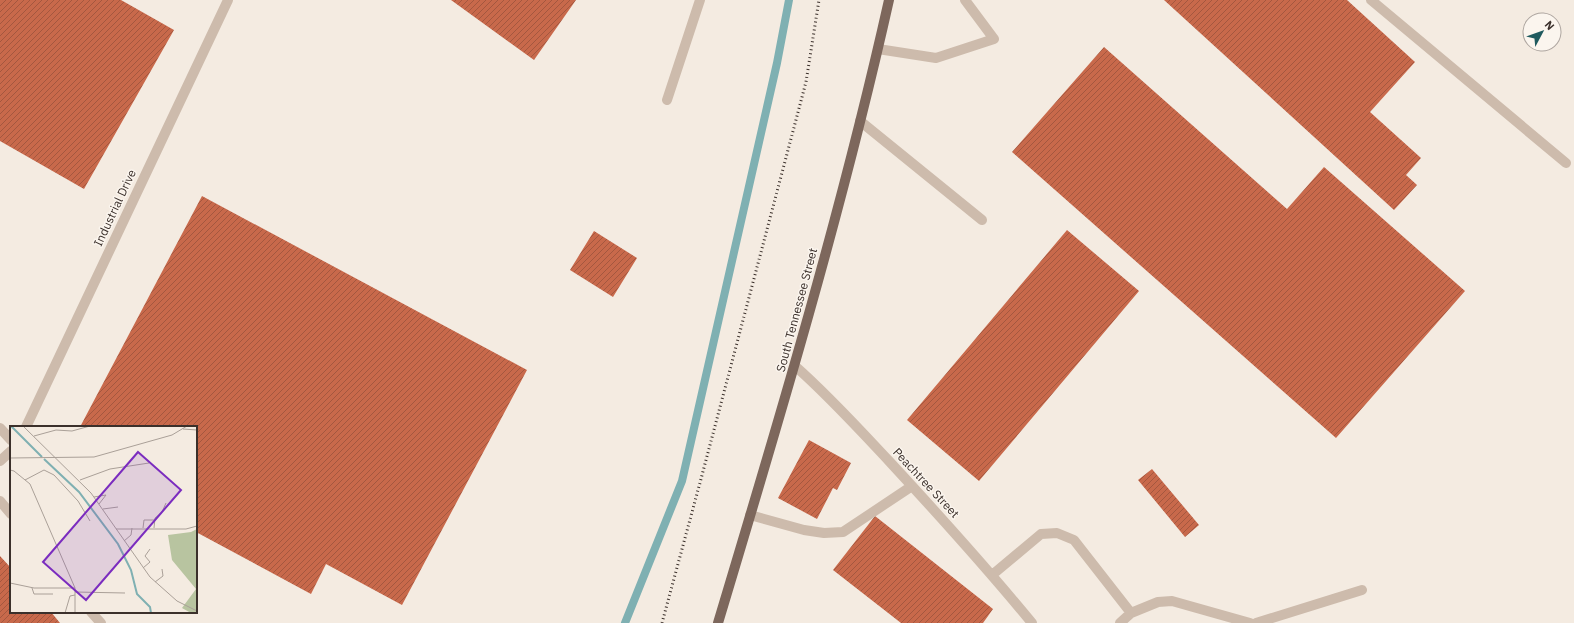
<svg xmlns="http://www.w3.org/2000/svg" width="1574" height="623" font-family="'IBM Plex Sans',sans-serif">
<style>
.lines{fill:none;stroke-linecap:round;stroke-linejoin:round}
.stream{stroke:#7fb0b2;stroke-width:8}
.building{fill:url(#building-hatch)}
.minor{stroke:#cdbbac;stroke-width:10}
.major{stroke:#7d675c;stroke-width:10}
.rail{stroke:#3b302b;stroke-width:3;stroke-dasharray:1 3;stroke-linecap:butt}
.labels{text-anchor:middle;stroke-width:3;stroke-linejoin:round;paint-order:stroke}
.street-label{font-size:12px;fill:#3b302b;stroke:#fbf5ee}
.inset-river{fill:none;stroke:#7fb0b2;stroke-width:2}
.inset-road{fill:none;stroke:#aaa098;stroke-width:1}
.view{fill:#7b2cbf;fill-opacity:0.15;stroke:#7b2cbf;stroke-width:2}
.inset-edge{fill:none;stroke:#3b302b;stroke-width:2}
</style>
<defs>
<pattern id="building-hatch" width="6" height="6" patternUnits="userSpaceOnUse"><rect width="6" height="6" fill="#c8694b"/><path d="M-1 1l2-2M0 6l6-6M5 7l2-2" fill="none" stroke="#a4573f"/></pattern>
</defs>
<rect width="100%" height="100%" fill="#f4ebe1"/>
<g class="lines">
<path class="stream" d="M 625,623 L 682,481 L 777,63 L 789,0"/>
</g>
<path class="building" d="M 0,0 L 121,0 L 174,30 L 84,189 L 0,141 Z
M 451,0 L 576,0 L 534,60 Z
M 1164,0 L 1347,0 L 1415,62 L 1370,112 L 1421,158 L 1406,175 L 1417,185 L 1394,210 Z
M 1104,47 L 1287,209 L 1324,167 L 1465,291 L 1336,438 L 1012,152 Z
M 202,196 L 527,370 L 402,605 L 326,564 L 311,594 L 196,532 L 196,427 L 80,427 Z
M 1067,230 L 1139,291 L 979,481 L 907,420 Z
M 594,231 L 637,258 L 613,297 L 570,270 Z
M 809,440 L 851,463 L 837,490 L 833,488 L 817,519 L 778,498 Z
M 1152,469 L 1199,525 L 1185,537 L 1138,480 Z
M 875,516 L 993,609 L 983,623 L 901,623 L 833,570 Z
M 0,556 L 11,568 L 11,612 L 51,612 L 60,623 L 0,623 Z"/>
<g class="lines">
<path class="minor" d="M 1371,0 L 1566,163
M 878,49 L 936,58 L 994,39 L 965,0
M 667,100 L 700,0
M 860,121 L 982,220
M 795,366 C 829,396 859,429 889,461 C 938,514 986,567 1032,623
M 26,427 L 228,0
M 0,428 L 11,440
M 0,461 L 11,451
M 0,501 L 11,514
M 750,515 L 804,530 L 824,533 L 843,532 L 912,486
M 992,575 L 1041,534 L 1057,533 L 1074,540 L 1131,613
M 91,612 L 101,623
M 1120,623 L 1131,613 L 1158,602 L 1172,601 L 1250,623
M 1256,623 L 1362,590"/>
<path class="major" d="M 718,623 C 780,417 842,210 889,0"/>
<path class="rail" d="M 662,623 L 701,479 L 806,82 L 819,0"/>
</g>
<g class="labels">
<g class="street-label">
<text transform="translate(115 208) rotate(-65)" y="4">Industrial Drive</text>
<text transform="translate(797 310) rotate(-75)" y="4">South Tennessee Street</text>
<text transform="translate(926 483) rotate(47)" y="4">Peachtree Street</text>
</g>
</g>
<g transform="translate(10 426)">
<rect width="187" height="187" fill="#f4ebe1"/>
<path d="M 187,103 L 187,187 L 181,187 L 172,182 L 186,163 L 162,134 L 158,109 L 181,106 Z" fill="#b8c4a0"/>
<path class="inset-river" d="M 1,0 L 32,31M 34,33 L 69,66 L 108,118 L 121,144 L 127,168 L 140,181 L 141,187"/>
<path class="inset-road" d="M 13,0 L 81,67 L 140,151 L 167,175 L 187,185M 173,3 L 187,4M 24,10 L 46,4 L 62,5 L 80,0M 0,32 L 84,31 L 162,9 L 177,0M 0,44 L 4,45 L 20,58 L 65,162 L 65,187M 15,54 L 34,44 L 44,49 L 68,75 L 80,95M 70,54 L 100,43 L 139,37M 84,71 L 96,69 L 89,78M 93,83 L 108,81M 133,102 L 134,94 L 144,94M 144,102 L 145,92 L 152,86 L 156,77M 106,103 L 176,103 L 187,100M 114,115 L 121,109 L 122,102M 133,142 L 140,136 L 135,130 L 140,123M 145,156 L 153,150 L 152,143M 0,157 L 24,162 L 65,162M 22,162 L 24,168 L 43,168M 65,166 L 115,167M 55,187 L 60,170 L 65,169"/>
<path class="view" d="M 128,26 L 171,64 L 76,174 L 33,136 Z"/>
<rect width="187" height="187" class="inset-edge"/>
</g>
<g transform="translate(1542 32) rotate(49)"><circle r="19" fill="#fbf5ee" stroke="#aea6a0"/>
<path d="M0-3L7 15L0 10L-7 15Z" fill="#1f5a5e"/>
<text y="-6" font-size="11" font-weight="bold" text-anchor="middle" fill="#3b302b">N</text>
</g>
</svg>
